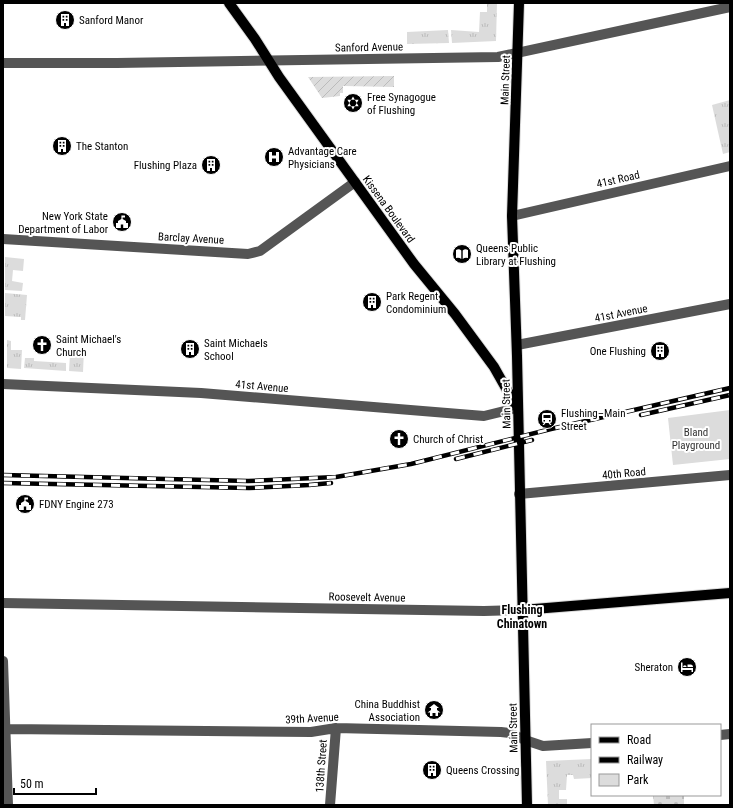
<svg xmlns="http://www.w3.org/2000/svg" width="733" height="808" font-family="'Roboto Condensed',sans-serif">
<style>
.grass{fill:url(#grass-tufts)}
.cemetery{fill:url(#cemetery-stones)}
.park{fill:#dcdcdc}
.garden{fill:url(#garden-furrows)}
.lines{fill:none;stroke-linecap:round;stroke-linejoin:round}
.major-casing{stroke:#dbdbdb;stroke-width:12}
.minor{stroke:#555;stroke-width:10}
.major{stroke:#000;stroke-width:10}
.rail-casing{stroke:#000;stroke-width:4.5}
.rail{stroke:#fff;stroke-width:3;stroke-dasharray:9;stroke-linecap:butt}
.labels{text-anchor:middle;stroke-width:4;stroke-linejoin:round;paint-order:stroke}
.poi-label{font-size:11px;fill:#000;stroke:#fff;text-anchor:start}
.street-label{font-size:11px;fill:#000;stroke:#fff}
.park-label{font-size:11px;fill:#333;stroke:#fff}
.neighbourhood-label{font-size:12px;font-weight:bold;fill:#000;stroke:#fff}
</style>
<defs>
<pattern id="grass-tufts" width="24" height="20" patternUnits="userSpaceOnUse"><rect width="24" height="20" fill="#dcdcdc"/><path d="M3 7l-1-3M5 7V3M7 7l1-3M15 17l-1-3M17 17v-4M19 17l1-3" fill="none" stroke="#bbb"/></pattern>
<pattern id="cemetery-stones" width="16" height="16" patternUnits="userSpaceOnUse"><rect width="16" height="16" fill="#dcdcdc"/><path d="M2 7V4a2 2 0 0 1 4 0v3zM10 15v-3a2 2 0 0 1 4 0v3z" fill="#bbb"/></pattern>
<pattern id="garden-furrows" width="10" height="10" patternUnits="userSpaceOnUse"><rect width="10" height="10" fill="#dcdcdc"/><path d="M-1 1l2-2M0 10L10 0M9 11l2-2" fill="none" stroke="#bbb"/></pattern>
</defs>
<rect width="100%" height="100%" fill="#fff"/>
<path class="grass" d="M 487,3 L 497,3 L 496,41 L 452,43 L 451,30 L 479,32 L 480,12 L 487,12 Z
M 448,30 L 449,43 L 407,44 L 407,32 Z
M 730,100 L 730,152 L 723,154 L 712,105 Z
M 5,257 L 24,259 L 23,271 L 13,270 L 12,281 L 23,283 L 22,291 L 5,290 Z
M 5,293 L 27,295 L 25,320 L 21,320 L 21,317 L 5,316 Z
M 7,340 L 11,341 L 11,350 L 22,350 L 21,369 L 7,368 Z
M 82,350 L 84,350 L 83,372 L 69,371 L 70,354 L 82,355 Z
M 25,358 L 34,358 L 34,361 L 66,363 L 66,371 L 24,368 Z
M 592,759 L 592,778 L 574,779 L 573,775 L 567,775 L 566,790 L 559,790 L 559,799 L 567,799 L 567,805 L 548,805 L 546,761 Z"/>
<path class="cemetery" d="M 653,795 L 684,795 L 684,805 L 654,805 Z"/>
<path class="park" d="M 730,410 L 730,459 L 673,465 L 668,418 Z"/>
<path class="garden" d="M 394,76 L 394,87 L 343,86 L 343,93 L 340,93 L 340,96 L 322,98 L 308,77 Z"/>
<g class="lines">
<defs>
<path id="major" d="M 229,3 L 255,39 L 279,77 L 414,264 L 455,314 L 494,367 L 516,406
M 519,3 L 512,216 L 517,356 L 527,805
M 522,610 L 730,593"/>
</defs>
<use href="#major" class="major-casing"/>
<path class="minor" d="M 3,63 L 117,63 L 498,57 L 730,7
M 512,216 L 730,166
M 3,239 L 248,254 L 260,251 L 355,182
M 517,345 L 730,304
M 3,384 L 201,393 L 484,416 L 517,408
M 519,494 L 730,475
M 3,603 L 484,611 L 522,610
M 3,661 L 8,805
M 6,729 L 311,732 L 336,728 L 501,732 L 510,733 L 525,740 L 543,746 L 592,743
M 720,735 L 730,734
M 330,805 L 336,728"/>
<use href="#major" class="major"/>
<defs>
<path id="rail" d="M 641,415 L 730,395
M 456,459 L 532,440
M 3,475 L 248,481 L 336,477 L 411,464 L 551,429 L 730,388
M 3,483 L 249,488 L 309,485 L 331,483"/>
</defs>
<use href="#rail" class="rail-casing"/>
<use href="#rail" class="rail"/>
</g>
<defs>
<symbol id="building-disc" viewBox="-11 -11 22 22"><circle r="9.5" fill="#000" stroke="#fff"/><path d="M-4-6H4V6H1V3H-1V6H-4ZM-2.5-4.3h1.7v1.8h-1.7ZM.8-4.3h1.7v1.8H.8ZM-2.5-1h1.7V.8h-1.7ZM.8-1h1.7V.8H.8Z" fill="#fff"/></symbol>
<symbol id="synagogue-disc" viewBox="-11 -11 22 22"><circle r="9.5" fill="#000" stroke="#fff"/><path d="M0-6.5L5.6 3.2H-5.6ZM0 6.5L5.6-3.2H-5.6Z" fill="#fff"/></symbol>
<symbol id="hospital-disc" viewBox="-11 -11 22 22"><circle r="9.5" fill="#000" stroke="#fff"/><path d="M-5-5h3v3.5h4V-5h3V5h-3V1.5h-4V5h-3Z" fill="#fff"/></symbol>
<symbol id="civic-disc" viewBox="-11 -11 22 22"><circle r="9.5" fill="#000" stroke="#fff"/><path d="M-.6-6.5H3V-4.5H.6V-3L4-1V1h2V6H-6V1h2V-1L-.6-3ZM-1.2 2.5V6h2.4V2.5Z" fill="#fff"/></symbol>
<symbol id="library-disc" viewBox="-11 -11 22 22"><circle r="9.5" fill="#000" stroke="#fff"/><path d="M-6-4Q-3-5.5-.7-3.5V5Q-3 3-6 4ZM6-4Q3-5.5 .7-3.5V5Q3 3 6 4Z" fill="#fff"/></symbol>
<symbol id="church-disc" viewBox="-11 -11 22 22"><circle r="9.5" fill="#000" stroke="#fff"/><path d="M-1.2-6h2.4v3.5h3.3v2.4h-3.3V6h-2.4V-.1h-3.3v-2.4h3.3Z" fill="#fff"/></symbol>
<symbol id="station-disc" viewBox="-11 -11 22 22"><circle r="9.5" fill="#000" stroke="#fff"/><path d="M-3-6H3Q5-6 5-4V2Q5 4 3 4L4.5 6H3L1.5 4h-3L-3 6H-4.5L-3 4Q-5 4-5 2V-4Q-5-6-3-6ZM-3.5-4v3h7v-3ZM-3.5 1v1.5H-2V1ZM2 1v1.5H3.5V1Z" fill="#fff"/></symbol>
<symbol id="hotel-disc" viewBox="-11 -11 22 22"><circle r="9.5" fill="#000" stroke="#fff"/><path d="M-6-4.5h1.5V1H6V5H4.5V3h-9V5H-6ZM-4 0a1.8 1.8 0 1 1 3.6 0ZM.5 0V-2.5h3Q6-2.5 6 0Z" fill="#fff"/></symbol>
<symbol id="temple-disc" viewBox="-11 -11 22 22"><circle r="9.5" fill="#000" stroke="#fff"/><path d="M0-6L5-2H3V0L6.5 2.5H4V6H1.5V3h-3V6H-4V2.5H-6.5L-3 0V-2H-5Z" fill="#fff"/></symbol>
</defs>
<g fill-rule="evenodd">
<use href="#building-disc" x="54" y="9" width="22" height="22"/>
<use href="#synagogue-disc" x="342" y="92" width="22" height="22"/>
<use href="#building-disc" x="51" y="135" width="22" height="22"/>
<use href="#hospital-disc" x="263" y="146" width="22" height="22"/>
<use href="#building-disc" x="200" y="154" width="22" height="22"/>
<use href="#civic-disc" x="111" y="211" width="22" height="22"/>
<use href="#library-disc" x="451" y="243" width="22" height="22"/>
<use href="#building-disc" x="361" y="291" width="22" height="22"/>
<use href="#church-disc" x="31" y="334" width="22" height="22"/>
<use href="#building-disc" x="179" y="338" width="22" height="22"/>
<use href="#building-disc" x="649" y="340" width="22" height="22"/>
<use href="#station-disc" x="536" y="408" width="22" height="22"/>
<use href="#church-disc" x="388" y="428" width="22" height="22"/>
<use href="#civic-disc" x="14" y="493" width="22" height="22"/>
<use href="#hotel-disc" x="676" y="656" width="22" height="22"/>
<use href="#temple-disc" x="423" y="699" width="22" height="22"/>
<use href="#building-disc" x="421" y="759" width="22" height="22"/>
</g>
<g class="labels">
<g class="poi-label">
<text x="79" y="24">Sanford Manor</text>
<text x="367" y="101">Free Synagogue<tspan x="367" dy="13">of Flushing</tspan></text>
<text x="76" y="150">The Stanton</text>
<text x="288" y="155">Advantage Care<tspan x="288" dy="13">Physicians</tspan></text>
<text x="197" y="169" text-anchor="end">Flushing Plaza</text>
<text x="108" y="220" text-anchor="end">New York State<tspan x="108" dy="13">Department of Labor</tspan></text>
<text x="476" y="252">Queens Public<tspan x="476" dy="13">Library at Flushing</tspan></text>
<text x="386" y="300">Park Regent<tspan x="386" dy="13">Condominium</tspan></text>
<text x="56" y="343">Saint Michael's<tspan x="56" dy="13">Church</tspan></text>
<text x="204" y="347">Saint Michaels<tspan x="204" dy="13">School</tspan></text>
<text x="646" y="355" text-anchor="end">One Flushing</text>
<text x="561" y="417">Flushing–Main<tspan x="561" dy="13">Street</tspan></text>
<text x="413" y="443">Church of Christ</text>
<text x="39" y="508">FDNY Engine 273</text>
<text x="673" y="671" text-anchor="end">Sheraton</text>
<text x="420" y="708" text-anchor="end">China Buddhist<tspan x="420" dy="13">Association</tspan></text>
<text x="446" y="774">Queens Crossing</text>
</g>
<g class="street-label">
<text transform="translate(369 47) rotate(-1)" y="4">Sanford Avenue</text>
<text transform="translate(505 80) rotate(-88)" y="4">Main Street</text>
<text transform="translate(618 179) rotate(-13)" y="4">41st Road</text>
<text transform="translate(389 209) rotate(54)" y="4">Kissena Boulevard</text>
<text transform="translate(191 238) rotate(3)" y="4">Barclay Avenue</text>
<text transform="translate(621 313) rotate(-11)" y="4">41st Avenue</text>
<text transform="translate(262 386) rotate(5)" y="4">41st Avenue</text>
<text transform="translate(506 404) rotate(-91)" y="4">Main Street</text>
<text transform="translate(624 473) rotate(-5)" y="4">40th Road</text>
<text transform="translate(367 597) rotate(1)" y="4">Roosevelt Avenue</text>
<text transform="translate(312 718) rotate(-3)" y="4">39th Avenue</text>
<text transform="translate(513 728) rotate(-91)" y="4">Main Street</text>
<text transform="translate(321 766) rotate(-86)" y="4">138th Street</text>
</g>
<g class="park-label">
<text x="696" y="436">Bland<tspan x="696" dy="13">Playground</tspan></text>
</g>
<g class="neighbourhood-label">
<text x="522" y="614">Flushing<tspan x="522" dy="14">Chinatown</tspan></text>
</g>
</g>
<rect width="733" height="808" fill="none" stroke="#000000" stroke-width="8"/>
<rect x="591" y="724" width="130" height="72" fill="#ffffff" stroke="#999999"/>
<rect x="599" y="737" width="20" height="6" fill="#000000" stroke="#999999"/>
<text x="627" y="744" font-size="12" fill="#000000">Road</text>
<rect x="599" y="757" width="20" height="6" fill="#000000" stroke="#999999"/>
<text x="627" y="764" font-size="12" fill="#000000">Railway</text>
<rect x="599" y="774" width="20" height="12" fill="#dcdcdc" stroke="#999999"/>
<text x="627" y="784" font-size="12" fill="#000000">Park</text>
<path d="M14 788v6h82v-6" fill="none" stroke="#000000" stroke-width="2"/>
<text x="20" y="788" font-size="12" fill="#000000" stroke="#ffffff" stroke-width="3" paint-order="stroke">50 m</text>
</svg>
